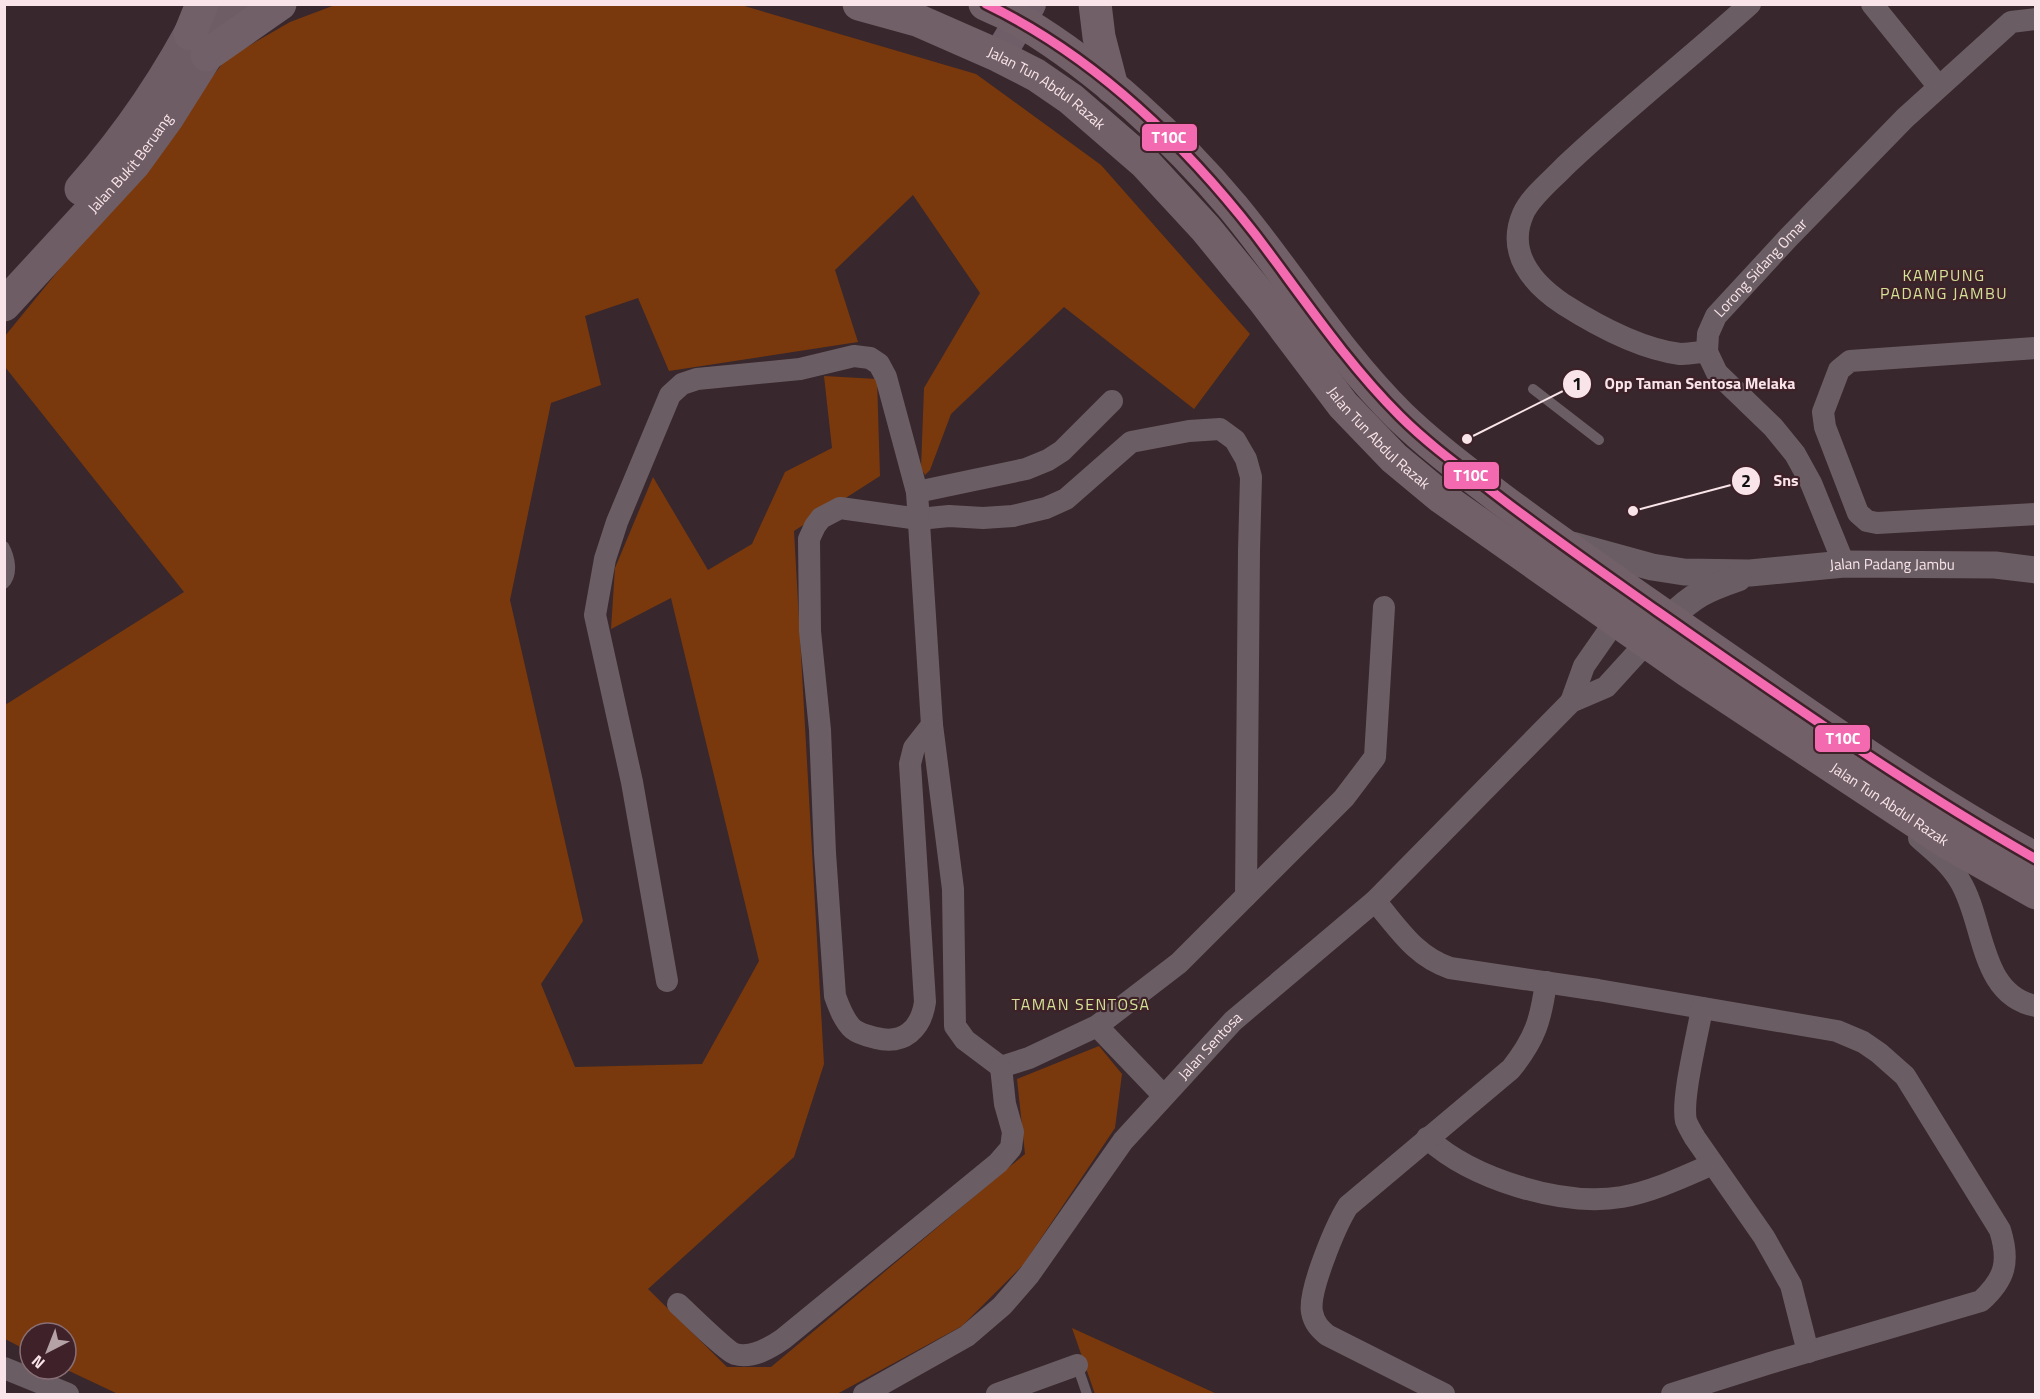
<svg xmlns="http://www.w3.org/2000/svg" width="2040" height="1399" font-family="'Titillium Web',sans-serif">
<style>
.green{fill:#7a390c}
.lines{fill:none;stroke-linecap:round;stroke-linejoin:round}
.service{stroke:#6b5d64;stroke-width:10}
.minor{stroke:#6b5d64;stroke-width:22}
.tertiary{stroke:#6b5d64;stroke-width:27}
.secondary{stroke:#6f5e68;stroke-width:32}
.primary{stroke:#6f5d66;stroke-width:33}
.trunk{stroke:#726068;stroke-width:33}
.bus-1-casing{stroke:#3e2129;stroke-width:14}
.bus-1{stroke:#f46ab1;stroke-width:9}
.labels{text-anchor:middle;stroke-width:4.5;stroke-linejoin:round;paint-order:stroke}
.street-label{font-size:15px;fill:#f9e5e9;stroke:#3e2129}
.neighbourhood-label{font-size:16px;letter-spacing:1.5px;fill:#d4e295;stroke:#3e2129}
.leader{fill:none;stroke:#f9e5e9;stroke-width:2}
.callout-dot{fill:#f9e5e9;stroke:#3e2129;stroke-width:2}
.mark-label{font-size:18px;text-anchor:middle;font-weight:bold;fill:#111}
.callout-label{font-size:16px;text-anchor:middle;font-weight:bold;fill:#f9e5e9;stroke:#3e2129;stroke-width:4.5;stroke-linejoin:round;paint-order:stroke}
.line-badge{stroke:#3e2129;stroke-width:2}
.badge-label{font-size:16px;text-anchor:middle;font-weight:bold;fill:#fff}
</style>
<rect width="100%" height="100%" fill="#38272c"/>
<path class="green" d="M 335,5 L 741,5 L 976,74 L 1101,165 L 1250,334 L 1194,409 L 1064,307 L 951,414 L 930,470 L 925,475 L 921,468 L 924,388 L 980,293 L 913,195 L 835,270 L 858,342 L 669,371 L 638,298 L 585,316 L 601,385 L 551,403 L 510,600 L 583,921 L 541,984 L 575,1067 L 702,1064 L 759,961 L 671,598 L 611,629 L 615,568 L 653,477 L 708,570 L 752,544 L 785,472 L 832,448 L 824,376 L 877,379 L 880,476 L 794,531 L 824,1064 L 794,1157 L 648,1289 L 727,1367 L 771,1367 L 1025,1154 L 1017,1079 L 1099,1046 L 1122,1074 L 1115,1128 L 1023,1265 L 962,1326 L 837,1394 L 118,1394 L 65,1369 L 66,1333 L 30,1333 L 30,1352 L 5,1339 L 5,705 L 184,592 L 5,367 L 5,336 L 142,168 L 226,59 L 290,22 Z
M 1072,1328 L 1217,1394 L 1095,1394 Z"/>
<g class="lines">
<path class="service" d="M 1533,389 L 1599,440
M 4,546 C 10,557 14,574 4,584
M 1077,1365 L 1087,1394"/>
<g class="minor">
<path d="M 1872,4 L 1939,87"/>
<path d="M 2036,348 L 1850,361 L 1839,370 L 1823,412 L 1825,427 L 1858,513 L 1867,521 L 1877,523 L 2036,514"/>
<path d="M 1707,352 C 1698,352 1688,354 1680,354 C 1641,349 1596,325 1563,304 C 1532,283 1506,253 1523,214 C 1530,197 1553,179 1565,166 C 1624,110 1689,59 1750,4"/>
<path d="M 917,492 L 1026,469 L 1048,460 L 1062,451 L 1112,401"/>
<path id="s1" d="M 1844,564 L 1811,483 L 1795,454 L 1773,427 L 1717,373 L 1707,352 L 1708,334 L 1716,316 L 1789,237 L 1905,118 L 2011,22 L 2036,19"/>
<path d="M 1571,702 L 1584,666 L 1616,620"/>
<path d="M 932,725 L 914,748 L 910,764 L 925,1002 C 921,1029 904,1045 876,1038 C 868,1036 859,1034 853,1029 C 844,1021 839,1007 835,996 L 825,853 L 820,730 L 810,631 L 809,539 L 815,526 L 821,518 L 840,508 L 919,519 L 949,516 L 983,518 L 1013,516 L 1046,508 L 1066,499 L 1131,442 L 1189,431 L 1220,429 L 1235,440 L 1246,459 L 1251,477 L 1249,550 L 1246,896"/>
<path d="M 1919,838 C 1934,851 1950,864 1960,881 C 1985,922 1979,995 2036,1006"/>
<path d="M 1375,901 C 1399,929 1415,956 1450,968 L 1598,990 L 1837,1031 L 1863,1042 L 1879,1053 L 1905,1076 L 2000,1230 C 2010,1262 2005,1279 1981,1301 L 1770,1363 L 1672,1394"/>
<path d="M 667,981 L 632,782 L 595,615 L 605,559 L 617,522 L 670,395 L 682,384 L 697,379 L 800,369 L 854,356 L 870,358 L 879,364 L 886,377 L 917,492 L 932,725 L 953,889 L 955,1026 L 965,1040 L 1001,1067 L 1029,1058 L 1097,1026 L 1179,963 L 1344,798 L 1375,757 L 1384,607"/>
<path d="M 1702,1008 C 1698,1034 1681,1098 1686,1121 C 1688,1126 1692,1133 1695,1138 L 1764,1237 L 1791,1285 L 1808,1352"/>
<path d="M 1097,1026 L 1163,1095"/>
<path d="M 1427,1138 C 1472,1179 1562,1207 1622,1197 C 1654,1191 1683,1177 1713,1164"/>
<path d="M 678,1304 C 688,1313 726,1351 735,1354 C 752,1359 770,1348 783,1339 L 998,1163 L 1011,1148 L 1013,1132 L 1005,1104 L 1001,1067"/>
<path d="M 4,1368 L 68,1394"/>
<path id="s2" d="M 864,1394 L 967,1336 L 1002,1306 L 1029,1275 L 1123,1141 L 1233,1021 L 1375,901 L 1571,702 L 1606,687 L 1647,642 L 1654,632"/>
<path d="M 997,1394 L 1077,1365"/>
<path d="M 1444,1394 L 1327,1335 C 1320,1329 1314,1323 1312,1312 C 1308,1291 1336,1225 1348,1206 L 1511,1069 C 1535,1039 1541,1020 1546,982"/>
</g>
<g class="tertiary">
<path id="s3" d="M 1572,545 L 1652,567 L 1684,572 L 1750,573 L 1844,564 L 1995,565 L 2036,570"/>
<path d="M 1669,619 C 1693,595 1706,589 1738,578"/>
</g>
<path class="secondary" d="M 999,56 L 1030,4"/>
<g class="primary">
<path d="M 81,189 C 129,135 170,74 203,9"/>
<path id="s4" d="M 4,305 L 134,164 L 168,117 L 207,55 L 233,4"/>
</g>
<g class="trunk">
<path id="s5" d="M 859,4 L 917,20 L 999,56 L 1036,75 L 1071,99 L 1145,163 L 1206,229 L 1263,299 L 1343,405 L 1394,458 L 1441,497 L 1688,671 L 1948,843 L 2036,893"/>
<path d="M 985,4 C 997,10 1011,15 1022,22 C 1099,68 1176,139 1233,207 C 1290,276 1336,353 1400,416 C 1431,446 1466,472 1501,499 C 1561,544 1623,587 1685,630 C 1800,709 1913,792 2036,859"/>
<path d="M 1095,4 L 1099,37 L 1112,87"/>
<path d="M 190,34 L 202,4"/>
<path d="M 207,55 L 280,4"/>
</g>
<defs>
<path id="bus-1" d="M 986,4 C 1092,55 1183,142 1255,234 C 1302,296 1345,361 1400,416 C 1426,442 1456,464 1485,486 C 1541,530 1599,570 1657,611 C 1781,697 1904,784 2036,859"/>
</defs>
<use href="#bus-1" class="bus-1-casing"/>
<use href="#bus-1" class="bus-1"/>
</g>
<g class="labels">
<g class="street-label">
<text dy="5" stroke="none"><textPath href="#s5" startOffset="207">Jalan Tun Abdul Razak</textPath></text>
<text dy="5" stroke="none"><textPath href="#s4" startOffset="190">Jalan Bukit Beruang</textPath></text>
<text dy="5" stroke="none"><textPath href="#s1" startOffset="360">Lorong Sidang Omar</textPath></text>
<text dy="5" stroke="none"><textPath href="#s5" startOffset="693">Jalan Tun Abdul Razak</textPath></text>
<text dy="5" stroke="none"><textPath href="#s3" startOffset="324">Jalan Padang Jambu</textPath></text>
<text dy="5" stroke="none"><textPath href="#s5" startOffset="1323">Jalan Tun Abdul Razak</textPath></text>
<text dy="5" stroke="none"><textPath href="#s2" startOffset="498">Jalan Sentosa</textPath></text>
</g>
<g class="neighbourhood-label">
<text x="1944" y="281">KAMPUNG<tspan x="1944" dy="18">PADANG JAMBU</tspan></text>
<text x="1081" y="1010">TAMAN SENTOSA</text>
</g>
</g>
<path class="leader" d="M1467 439L1577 384M1633 511L1746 481"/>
<g class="callout-dot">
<circle cx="1467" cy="439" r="6"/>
<circle cx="1633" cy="511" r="6"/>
<circle cx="1577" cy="384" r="15"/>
<circle cx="1746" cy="481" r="15"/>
</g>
<g class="mark-label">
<text x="1577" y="390">1</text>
<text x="1746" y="487">2</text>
</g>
<g class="callout-label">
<text x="1700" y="389">Opp Taman Sentosa Melaka</text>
<text x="1786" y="486">Sns</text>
</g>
<g class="line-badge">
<rect x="1141" y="123" width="57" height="29" rx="6" fill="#f46ab1"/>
<rect x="1443" y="461" width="57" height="29" rx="6" fill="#f46ab1"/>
<rect x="1814" y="724" width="57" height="29" rx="6" fill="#f46ab1"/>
</g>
<g class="badge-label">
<text x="1169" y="143">T10C</text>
<text x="1471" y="481">T10C</text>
<text x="1843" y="744">T10C</text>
</g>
<rect width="2040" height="1399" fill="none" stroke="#f9e5e9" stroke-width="12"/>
<g transform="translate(48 1351) rotate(222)"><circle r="28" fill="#3e2129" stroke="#896f76" stroke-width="1.5"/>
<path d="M0-4.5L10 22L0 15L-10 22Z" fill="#b5a2a7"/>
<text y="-9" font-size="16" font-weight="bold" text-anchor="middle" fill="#f9e5e9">N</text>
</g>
</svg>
